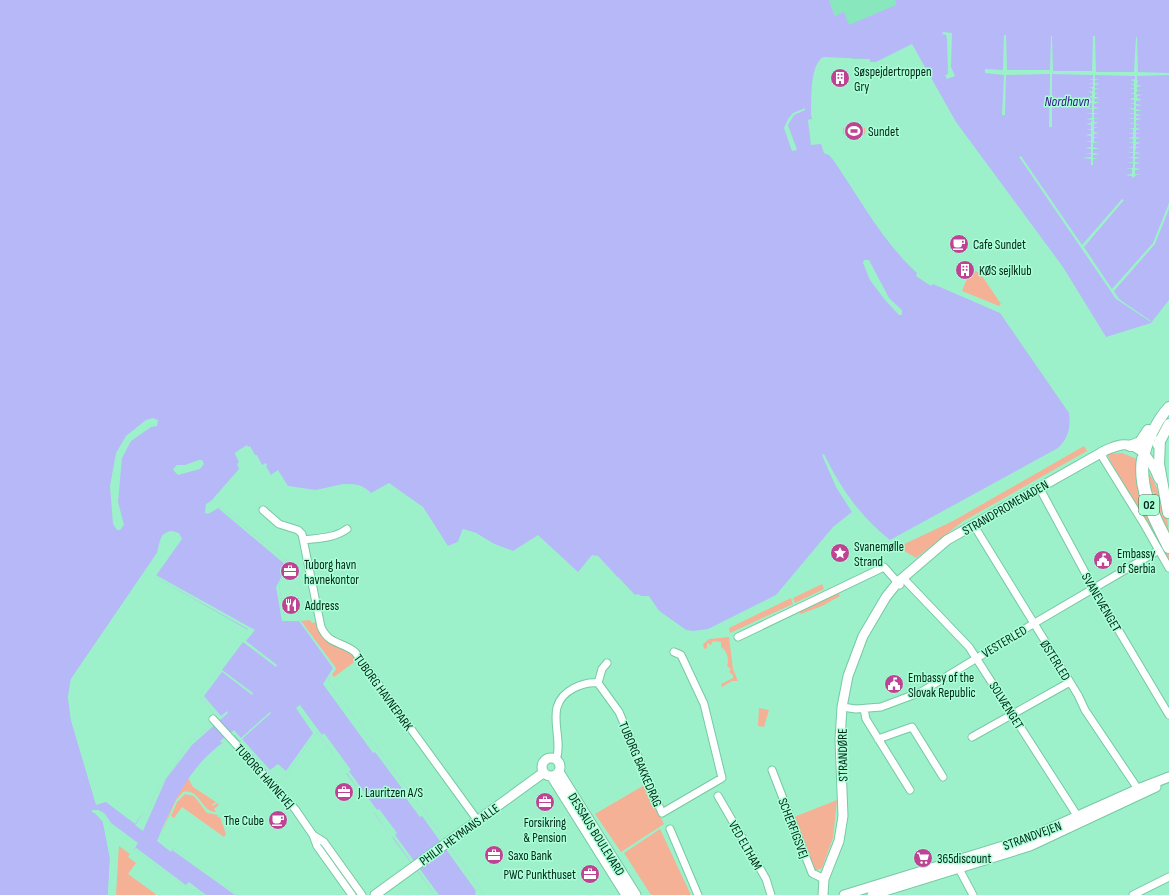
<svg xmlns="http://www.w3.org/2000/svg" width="1169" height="895" font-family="'Sofia Sans Condensed',sans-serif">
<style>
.built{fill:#89e7bd}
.green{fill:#f5b195}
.water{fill:#b6b8f7;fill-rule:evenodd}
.pier{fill:#9df1ca}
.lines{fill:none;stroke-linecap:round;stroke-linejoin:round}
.street-casing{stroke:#75c9a3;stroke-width:9}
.secondary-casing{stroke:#75c9a3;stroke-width:11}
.primary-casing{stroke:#75c9a3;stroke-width:12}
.highway-casing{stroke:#75c9a3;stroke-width:14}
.street{stroke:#fff;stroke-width:7}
.secondary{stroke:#fff;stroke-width:9}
.primary{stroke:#fff;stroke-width:10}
.highway{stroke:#fff;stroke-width:12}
.labels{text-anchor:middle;stroke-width:3;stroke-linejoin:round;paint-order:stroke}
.shield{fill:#aaffd7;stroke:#336651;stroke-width:1}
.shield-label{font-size:12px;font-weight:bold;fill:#002517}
.poi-label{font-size:13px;fill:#002517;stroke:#aaffd7;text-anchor:start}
.street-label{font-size:13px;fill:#002517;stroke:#aaffd7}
.water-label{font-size:14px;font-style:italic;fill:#33118d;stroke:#aaffd7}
</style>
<rect width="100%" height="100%" fill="#9df1ca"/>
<path class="built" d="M 829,0 L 895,0 L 896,5 L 876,62 L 870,62 L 870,59 L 852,59 Z"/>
<path class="green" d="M 843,128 L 865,128 L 865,134 L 843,134 Z
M 971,269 L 980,273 L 1001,304 L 999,306 L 962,291 Z
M 1084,446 L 1087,451 L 962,522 L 916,558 L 898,547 L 953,521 Z
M 1122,453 L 1137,459 L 1147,509 L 1169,555 L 1169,560 L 1114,468 L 1107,454 Z
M 1146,468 C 1159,488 1169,514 1169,537 L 1156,507 L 1154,492 L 1148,493 Z
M 822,584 L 824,589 L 795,603 L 793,598 Z
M 838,593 L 840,596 L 822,606 L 801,614 L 799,612 Z
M 791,598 L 793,604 L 730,633 L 729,628 Z
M 310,620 L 312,623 L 316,622 C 323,651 343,641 357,660 L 334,677 L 332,674 L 336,668 L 301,621 Z
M 729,637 L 733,669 L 738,681 L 732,681 L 722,687 L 721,684 L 733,678 L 733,675 L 729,672 L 731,669 L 727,666 C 729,661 728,651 721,647 L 721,642 L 713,641 L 711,645 L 707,643 L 707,648 L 704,649 L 703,644 L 709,639 Z
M 759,708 L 769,710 L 764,727 L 758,726 Z
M 188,778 L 193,787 L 216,802 L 212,805 L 213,806 L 217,803 L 219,805 L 214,809 L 216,812 C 200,812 201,788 183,792 L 176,800 L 162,832 L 173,803 Z
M 646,784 L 664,824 L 621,852 L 595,814 Z
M 185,794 L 194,796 L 207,813 L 218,815 L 217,817 L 220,817 L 226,834 L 224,837 L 182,807 L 174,818 L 171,816 L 177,802 Z
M 837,800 L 833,838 L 822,868 L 815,871 L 794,817 Z
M 660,829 L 691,895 L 651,895 L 624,853 Z
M 119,846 L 130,854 L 128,857 L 136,863 L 128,874 L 157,895 L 116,895 Z"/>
<path class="water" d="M 0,0 L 829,0 L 835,16 L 844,12 L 849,25 L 896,5 L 895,0 L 1169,0 L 1169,300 L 1151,323 L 1106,337 L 1063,267 L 956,122 L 912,44 L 876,62 L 870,62 L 870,59 L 823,57 C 809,67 812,99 811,114 L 812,119 L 808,120 L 811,145 L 821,144 L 824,153 L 829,155 L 834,161 C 860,199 883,242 917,273 L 916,276 L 931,286 L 933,284 L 1000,313 L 1069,413 C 1071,428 1068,438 1058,448 L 890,540 C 860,516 841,489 824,454 L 822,455 L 836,487 L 852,512 L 833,527 L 776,595 L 708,629 L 693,631 L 686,630 L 659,611 L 649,596 L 635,596 L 598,556 L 592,555 L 578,572 L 538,535 L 513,551 L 494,544 L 476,533 L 463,529 L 458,542 L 448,546 L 423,507 L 389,483 L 371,493 C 354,476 336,489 316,490 C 306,490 297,488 288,486 L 278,470 L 271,475 L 266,466 L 267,465 L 266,463 L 262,465 L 257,455 L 255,455 L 250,446 L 248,447 L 247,445 L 236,452 L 235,454 L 239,462 L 237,464 L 239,469 L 211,501 L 206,504 L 205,513 L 208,514 L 220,507 L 291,564 L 279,583 L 284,617 L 300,617 L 301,621 L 336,669 L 328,680 L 485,895 L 435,895 L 374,813 L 375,812 L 331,753 L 332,752 L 317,732 L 284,778 L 277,782 L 234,735 C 192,761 176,796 157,841 L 171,852 L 173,848 L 238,895 L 203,895 L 195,889 L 193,892 L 134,849 L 138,843 L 111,823 L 104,813 L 98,810 L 92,810 L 103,822 L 110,858 L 108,895 L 0,895 ZM 172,531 L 179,533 L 182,539 L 155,577 L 248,630 L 199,696 L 218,719 L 190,742 L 182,751 L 183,753 L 154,796 L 147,815 L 143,813 L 135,824 L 106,802 L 96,804 L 71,720 L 68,697 L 71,679 L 157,553 C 160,542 160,532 172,531 Z"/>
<path class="pier" d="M 943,32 L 952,33 L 951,67 L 955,76 L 947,79 L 945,75 L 948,74 L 947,39 L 946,35 L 942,34 Z
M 1004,35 L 1006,35 L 1007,70 L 1050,70 L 1051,36 L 1052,36 L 1053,71 L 1092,71 L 1093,36 L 1095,36 L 1096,72 L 1134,72 L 1136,37 L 1137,37 L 1138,72 L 1169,73 L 1169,75 L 1137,76 L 1137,80 L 1142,80 L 1138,80 L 1137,85 L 1142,86 L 1137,87 L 1137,90 L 1142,91 L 1137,91 L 1136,94 L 1142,95 L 1137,96 L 1137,98 L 1142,100 L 1136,101 L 1136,104 L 1142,105 L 1136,106 L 1136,109 L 1142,111 L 1136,111 L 1136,114 L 1142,115 L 1136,116 L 1136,118 L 1142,119 L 1136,120 L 1136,124 L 1141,124 L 1136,125 L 1136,128 L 1141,129 L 1136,130 L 1136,133 L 1141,133 L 1136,134 L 1136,137 L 1141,138 L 1136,139 L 1136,142 L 1141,143 L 1136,144 L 1136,147 L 1141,148 L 1136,148 L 1135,152 L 1141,153 L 1135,154 L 1135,157 L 1141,158 L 1135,159 L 1135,162 L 1141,163 L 1135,164 L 1135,168 L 1141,169 L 1135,170 L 1135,174 L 1141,175 L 1136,175 L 1133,178 L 1132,176 L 1125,175 L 1132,174 L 1132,169 L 1125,169 L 1133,168 L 1133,163 L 1126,163 L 1133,162 L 1133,158 L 1127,157 L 1133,157 L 1133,153 L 1128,153 L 1133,152 L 1133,148 L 1127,147 L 1133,147 L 1133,143 L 1128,143 L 1133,142 L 1133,139 L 1128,138 L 1133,137 L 1133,134 L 1128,134 L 1133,133 L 1133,129 L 1128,128 L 1134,128 L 1134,124 L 1128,123 L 1134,123 L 1134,119 L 1128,118 L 1134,118 L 1134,114 L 1128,113 L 1134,113 L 1134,110 L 1129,108 L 1134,108 L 1134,104 L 1129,103 L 1134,103 L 1134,100 L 1129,99 L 1134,98 L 1134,94 L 1129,93 L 1134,93 L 1134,89 L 1130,88 L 1134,88 L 1134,85 L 1130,84 L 1134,84 L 1134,81 L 1130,80 L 1135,79 L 1135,76 L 1095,75 L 1095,79 L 1100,80 L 1095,80 L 1095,83 L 1100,84 L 1095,85 L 1095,88 L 1100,89 L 1095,89 L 1095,93 L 1099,94 L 1095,94 L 1095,97 L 1100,98 L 1094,99 L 1095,102 L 1100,102 L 1094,104 L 1094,107 L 1100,108 L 1094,109 L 1094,113 L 1100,114 L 1094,114 L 1094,118 L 1099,118 L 1094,119 L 1094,122 L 1099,123 L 1094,124 L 1094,127 L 1099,128 L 1094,128 L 1094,132 L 1099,133 L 1094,134 L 1094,137 L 1099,138 L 1094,138 L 1094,142 L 1099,143 L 1093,143 L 1093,147 L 1099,149 L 1093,149 L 1093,153 L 1100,154 L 1093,155 L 1093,158 L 1100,158 L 1093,159 L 1093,165 L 1091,165 L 1091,159 L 1082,158 L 1091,157 L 1091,154 L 1085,154 L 1091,153 L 1091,149 L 1085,148 L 1091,147 L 1091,142 L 1085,141 L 1091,141 L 1091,136 L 1085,135 L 1091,134 L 1091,130 L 1086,129 L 1091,129 L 1091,125 L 1086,124 L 1091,123 L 1092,120 L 1086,119 L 1092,118 L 1092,114 L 1086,113 L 1092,113 L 1092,109 L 1086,109 L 1092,108 L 1092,103 L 1086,102 L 1092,101 L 1092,98 L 1088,97 L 1092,96 L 1092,93 L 1088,92 L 1093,91 L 1092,88 L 1088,87 L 1093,87 L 1093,84 L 1088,84 L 1093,83 L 1093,80 L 1088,79 L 1093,79 L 1093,75 L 1052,74 L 1052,127 L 1049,127 L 1050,74 L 1006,75 L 1005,115 L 1002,115 L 1004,75 L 985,73 L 985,69 L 1003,70 Z
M 805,108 L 805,110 L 794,115 L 788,125 L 797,150 L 792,151 L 784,128 L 788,119 L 793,113 Z
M 1021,156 L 1082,245 L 1122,199 L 1124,200 L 1084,247 L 1112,289 L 1153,243 L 1169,203 L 1169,209 L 1155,244 L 1114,291 L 1119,299 L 1151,321 L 1151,322 L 1116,299 L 1019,157 Z
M 864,260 L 869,260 L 889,298 L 902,310 L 902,315 L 899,315 L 885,300 L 870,280 L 863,263 Z
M 153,418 L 158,420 L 157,426 L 151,427 L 131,441 L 122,458 L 118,502 L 124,525 L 120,530 L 117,530 L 113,524 L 110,486 L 116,453 L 126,436 L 146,420 Z
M 199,460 L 202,460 L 204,464 L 200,469 L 178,475 L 174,471 L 173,469 L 177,465 L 185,465 Z
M 343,484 L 358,485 L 371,493 L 369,495 L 362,488 L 354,486 L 316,492 L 297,490 L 290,488 L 288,486 L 316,490 Z
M 220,507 L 291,564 L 279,583 L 284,617 L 300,617 L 301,621 L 336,669 L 328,680 L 485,895 L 476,895 L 475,893 L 476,891 L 422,816 L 420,817 L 402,793 L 404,791 L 375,752 L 373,753 L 323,684 L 333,668 L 299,621 L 282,621 L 276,587 L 287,566 L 218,508 Z
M 463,529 L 476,533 L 494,544 L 513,551 L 511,553 L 494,546 L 475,535 L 464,532 L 459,544 L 450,548 L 448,546 L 458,542 Z
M 163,534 L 164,536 L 158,554 L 73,679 L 70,697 L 73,720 L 97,803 L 104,800 L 105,802 L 96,805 L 71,720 L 68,697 L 71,679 L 157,553 Z
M 156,575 L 255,630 L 246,641 L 277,665 L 276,667 L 243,642 L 222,670 L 253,693 L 252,695 L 221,671 L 222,672 L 204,696 L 221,716 L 227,711 L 228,713 L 192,745 L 166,779 L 143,831 L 135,825 L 136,824 L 143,813 L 147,815 L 154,796 L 183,753 L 182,751 L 190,742 L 218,719 L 199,696 L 248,629 L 155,577 Z
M 618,577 L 635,595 L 638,594 L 643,597 L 648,596 L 659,611 L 686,630 L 684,631 L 670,622 L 658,612 L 648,598 L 634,597 L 616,579 Z
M 300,705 L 322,735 L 324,733 L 351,770 L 349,771 L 377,810 L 379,809 L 397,833 L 395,835 L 439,895 L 435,895 L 393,837 L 392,838 L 347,773 L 345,773 L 331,753 L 332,752 L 317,732 L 284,778 L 277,782 L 235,735 L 222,743 L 220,741 L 234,730 L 241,738 L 270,712 L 271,713 L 242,739 L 270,770 L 278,764 L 286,771 L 313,733 L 296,708 Z
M 92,810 L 98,810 L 104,813 L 111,823 L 109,824 L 102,815 L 97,812 L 96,812 L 99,813 L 105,821 L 112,857 L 110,895 L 108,895 L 110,858 L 103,822 L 98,814 L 92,812 Z
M 135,847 L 186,885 L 189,882 L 206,895 L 203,895 L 195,889 L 193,892 L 135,850 Z
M 173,848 L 210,874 L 238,895 L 235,895 L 172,850 Z"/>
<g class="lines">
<defs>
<path id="street" d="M 1102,451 L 1103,458 L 1144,524 L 1169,568
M 1039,487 L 1094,589 L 1169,715
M 263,510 L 279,524 L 298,530 L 302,534 L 321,627 C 329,645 341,641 355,652 L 478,821
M 973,524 L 1078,695 L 1085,710 L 1140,792
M 304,540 C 319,538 335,538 347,529
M 904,579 L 969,647 L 1080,820
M 738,637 L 884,567 L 900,585
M 598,683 L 619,712 L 662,813 L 722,778 L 704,704 L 681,655 L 674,652
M 598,683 L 602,669 L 607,663
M 842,707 L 856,709 L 881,707 L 921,692 L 1033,624 L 1159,550
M 864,709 L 866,719 L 910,790
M 213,719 L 295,809 L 313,835 L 317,846 L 352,895
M 972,737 L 1070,682
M 878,739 L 912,727 L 943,777
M 556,760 C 565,736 541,705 574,688 C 582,684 589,682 598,683
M 772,770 L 812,873 L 824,879
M 718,796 L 766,879 L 771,895
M 670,829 L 698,895
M 313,835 L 324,842 L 362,895
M 957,865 L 973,895
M 1133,895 L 1169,877"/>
<path id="secondary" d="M542 767a9 9 0 1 1 18 0a9 9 0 1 1-18 0Z
M 559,772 L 636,895
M 552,777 L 626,895
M 375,895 L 543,773
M 823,895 L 824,879 L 839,841 L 843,816 L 840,740 L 842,707 L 848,676 L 863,636 L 886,597 L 898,582 L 947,540 L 1106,450 C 1111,448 1116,446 1121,445 C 1141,442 1153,464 1159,479
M 844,895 L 1026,839 L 1138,789 L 1169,777
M 872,895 L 1030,846 L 1156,787"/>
<path id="primary" d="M 1160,440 L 1159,464 L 1168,513
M 1158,445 L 1169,424
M 1130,446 L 1140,442 L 1148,430
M 1143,459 C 1148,440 1155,422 1169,407"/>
<path id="highway" d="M 1143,459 C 1138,491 1156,520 1169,547"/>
</defs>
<use href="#street" class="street-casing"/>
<use href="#secondary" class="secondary-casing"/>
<use href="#primary" class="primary-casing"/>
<use href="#highway" class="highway-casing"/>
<use href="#street" class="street"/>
<use href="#secondary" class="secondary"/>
<use href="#primary" class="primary"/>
<use href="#highway" class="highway"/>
</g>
<defs>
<symbol id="building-disc" viewBox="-11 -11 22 22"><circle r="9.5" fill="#be4395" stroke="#aaffd7"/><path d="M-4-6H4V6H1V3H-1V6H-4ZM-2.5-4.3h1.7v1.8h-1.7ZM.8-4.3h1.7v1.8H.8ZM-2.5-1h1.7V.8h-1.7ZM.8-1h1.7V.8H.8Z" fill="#fff"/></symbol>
<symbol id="stadium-disc" viewBox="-11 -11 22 22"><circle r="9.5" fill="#be4395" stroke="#aaffd7"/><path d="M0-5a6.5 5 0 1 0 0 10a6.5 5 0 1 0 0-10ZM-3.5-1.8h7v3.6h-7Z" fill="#fff"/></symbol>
<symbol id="cafe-disc" viewBox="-11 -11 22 22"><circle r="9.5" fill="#be4395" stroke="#aaffd7"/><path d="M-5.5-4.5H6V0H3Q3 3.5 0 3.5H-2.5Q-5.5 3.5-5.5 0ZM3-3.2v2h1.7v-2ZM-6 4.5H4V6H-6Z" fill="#fff"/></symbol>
<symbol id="sight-disc" viewBox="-11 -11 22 22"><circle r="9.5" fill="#be4395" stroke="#aaffd7"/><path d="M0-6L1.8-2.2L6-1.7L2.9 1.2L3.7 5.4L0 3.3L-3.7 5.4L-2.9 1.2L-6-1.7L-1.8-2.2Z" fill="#fff"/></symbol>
<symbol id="civic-disc" viewBox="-11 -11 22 22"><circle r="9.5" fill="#be4395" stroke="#aaffd7"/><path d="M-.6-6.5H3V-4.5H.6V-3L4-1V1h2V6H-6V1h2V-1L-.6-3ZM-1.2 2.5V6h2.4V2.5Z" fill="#fff"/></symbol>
<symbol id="office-disc" viewBox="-11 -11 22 22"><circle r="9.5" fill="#be4395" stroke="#aaffd7"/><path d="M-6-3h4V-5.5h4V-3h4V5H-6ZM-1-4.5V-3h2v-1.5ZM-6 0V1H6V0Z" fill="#fff"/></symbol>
<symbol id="restaurant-disc" viewBox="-11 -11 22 22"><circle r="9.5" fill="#be4395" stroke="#aaffd7"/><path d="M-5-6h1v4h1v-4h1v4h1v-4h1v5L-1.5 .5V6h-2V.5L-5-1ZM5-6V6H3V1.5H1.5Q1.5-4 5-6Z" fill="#fff"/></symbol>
<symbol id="supermarket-disc" viewBox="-11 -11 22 22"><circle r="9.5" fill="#be4395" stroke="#aaffd7"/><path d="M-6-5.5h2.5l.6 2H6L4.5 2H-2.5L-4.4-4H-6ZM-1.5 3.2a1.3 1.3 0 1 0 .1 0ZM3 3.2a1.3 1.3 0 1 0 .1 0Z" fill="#fff"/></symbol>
</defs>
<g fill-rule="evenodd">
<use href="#building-disc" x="829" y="67" width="22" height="22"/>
<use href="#stadium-disc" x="843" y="120" width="22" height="22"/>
<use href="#cafe-disc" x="948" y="233" width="22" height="22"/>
<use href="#building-disc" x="954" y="259" width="22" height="22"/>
<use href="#sight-disc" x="829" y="542" width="22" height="22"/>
<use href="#civic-disc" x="1092" y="549" width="22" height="22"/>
<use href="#office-disc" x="279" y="560" width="22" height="22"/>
<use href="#restaurant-disc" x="280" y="594" width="22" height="22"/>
<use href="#civic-disc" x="883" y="673" width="22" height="22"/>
<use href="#office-disc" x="333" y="781" width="22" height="22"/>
<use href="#office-disc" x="534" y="791" width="22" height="22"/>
<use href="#cafe-disc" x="267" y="809" width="22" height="22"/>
<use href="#office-disc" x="483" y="844" width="22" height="22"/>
<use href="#supermarket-disc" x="912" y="847" width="22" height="22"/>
<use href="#office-disc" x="579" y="863" width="22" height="22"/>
</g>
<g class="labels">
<rect class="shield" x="1139" y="495" width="20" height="20" rx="3"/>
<g class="shield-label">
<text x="1149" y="509">O2</text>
</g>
<g class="poi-label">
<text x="854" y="76">Søspejdertroppen<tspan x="854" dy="15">Gry</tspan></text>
<text x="868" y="136">Sundet</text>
<text x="973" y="249">Cafe Sundet</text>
<text x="979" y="275">KØS sejlklub</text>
<text x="854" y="551">Svanemølle<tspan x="854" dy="15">Strand</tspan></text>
<text x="1117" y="558">Embassy<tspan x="1117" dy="15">of Serbia</tspan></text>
<text x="304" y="569">Tuborg havn<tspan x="304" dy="15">havnekontor</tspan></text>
<text x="305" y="610">Address</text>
<text x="908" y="682">Embassy of the<tspan x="908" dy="15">Slovak Republic</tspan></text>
<text x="358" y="797">J. Lauritzen A/S</text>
<text x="264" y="825" text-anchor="end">The Cube</text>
<text x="545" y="827" text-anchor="middle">Forsikring<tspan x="545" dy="15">&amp; Pension</tspan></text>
<text x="508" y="860">Saxo Bank</text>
<text x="937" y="863">365discount</text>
<text x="576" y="879" text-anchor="end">PWC Punkthuset</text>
</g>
<g class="street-label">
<text transform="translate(1005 507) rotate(-30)" y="5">STRANDPROMENADEN</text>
<text transform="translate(1102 602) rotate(60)" y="5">SVANEVÆNGET</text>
<text transform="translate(1004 641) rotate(-31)" y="5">VESTERLED</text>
<text transform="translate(1056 660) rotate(58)" y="5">ØSTERLED</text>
<text transform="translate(384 692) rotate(54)" y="5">TUBORG HAVNEPARK</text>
<text transform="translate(1007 705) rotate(58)" y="5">SOLVÆNGET</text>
<text transform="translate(842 755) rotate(-91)" y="5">STRANDØRE</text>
<text transform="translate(641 764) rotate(67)" y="5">TUBORG BAKKEDRAG</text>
<text transform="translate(265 776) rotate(48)" y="5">TUBORG HAVNEVEJ</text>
<text transform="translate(794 828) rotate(69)" y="5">SCHERFIGSVEJ</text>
<text transform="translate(459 834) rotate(-36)" y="5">PHILIP HEYMANS ALLE</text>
<text transform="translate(597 834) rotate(58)" y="5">DESSAUS BOULEVARD</text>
<text transform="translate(1032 835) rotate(-20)" y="5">STRANDVEJEN</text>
<text transform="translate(746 845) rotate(60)" y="5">VED ELTHAM</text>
</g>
<g class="water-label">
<text x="1067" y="106">Nordhavn</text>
</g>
</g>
</svg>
